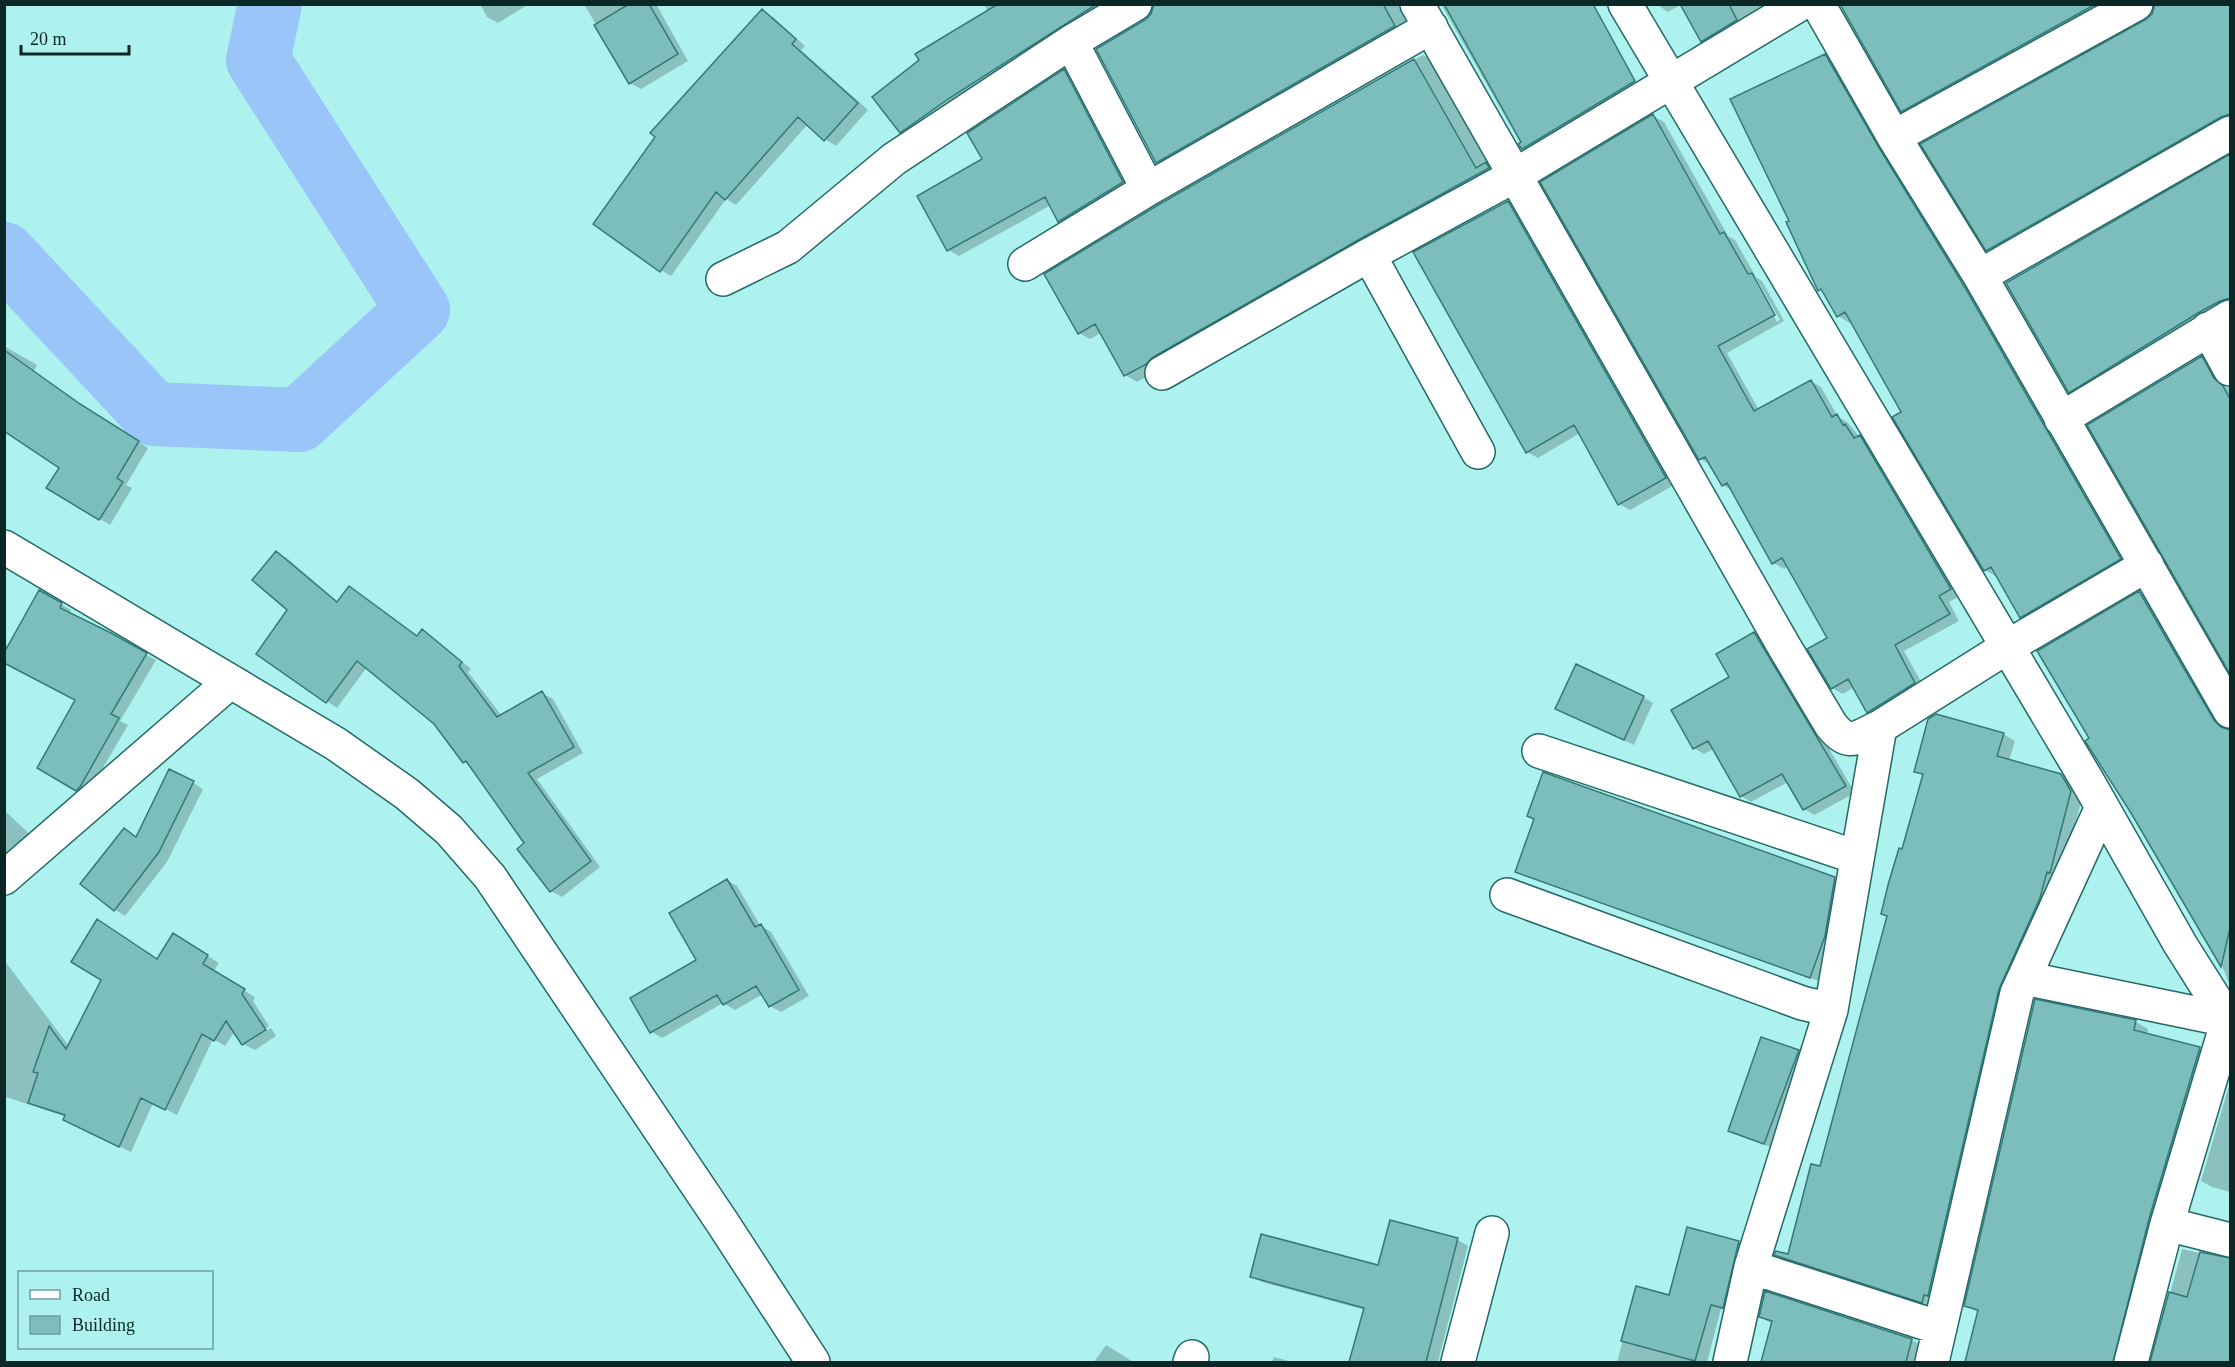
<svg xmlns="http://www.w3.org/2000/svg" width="2235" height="1367" font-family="Georgia,serif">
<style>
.shadow{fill:#0003;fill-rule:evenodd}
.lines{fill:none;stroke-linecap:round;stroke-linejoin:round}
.river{stroke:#99c5f8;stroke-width:64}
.building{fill:#7bbebc;stroke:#357977;stroke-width:1.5}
.minor-casing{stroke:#236967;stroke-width:36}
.minor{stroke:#fff;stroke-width:33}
</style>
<rect width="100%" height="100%" fill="#adf2ef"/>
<path class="shadow" d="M 480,4 L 529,4 L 498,23 L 487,17 Z
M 584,4 L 656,4 L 688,61 L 641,89 L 630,83 Z
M 984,4 L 1118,4 L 912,138 L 901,131 L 988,12 Z
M 1155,4 L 1410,4 L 1415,27 L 1167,168 L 1157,162 L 1146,21 L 1152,14 Z
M 1441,4 L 1590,4 L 1639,91 L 1533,154 L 1523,148 Z
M 1656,4 L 1682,4 L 1668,12 Z
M 1682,4 L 1783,4 L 1713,47 L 1702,41 Z
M 1842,4 L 2117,4 L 1913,117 L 1902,111 Z
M 2156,4 L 2230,4 L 2230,123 L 1998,256 L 1988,250 L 2146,22 L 2153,15 Z
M 762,11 L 773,17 L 805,46 L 801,50 L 868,110 L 836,146 L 825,139 L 808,124 L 736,205 L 726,199 L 671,276 L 661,270 Z
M 1423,55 L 1435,61 L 1500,175 L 1137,382 L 1125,375 L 1101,333 L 1090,339 L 1079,333 L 1158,206 Z
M 1825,55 L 1837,62 L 2132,566 L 2033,623 L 2021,616 L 1997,577 L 1985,570 L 1903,413 L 1852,321 L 1850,323 L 1838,316 L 1825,293 L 1819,290 L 1791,221 Z
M 1064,71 L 1075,77 L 1133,188 L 1070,227 L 1059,221 L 1051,205 L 959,256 L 948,250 L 984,160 Z
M 1653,116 L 1664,122 L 1728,236 L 1735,240 L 1756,277 L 1762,281 L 1784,321 L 1727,353 L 1759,410 L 1811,381 L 1821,387 L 1838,417 L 1847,422 L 1859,436 L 1870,443 L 1961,595 L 1949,602 L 1959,621 L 1904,651 L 1925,689 L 1878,718 L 1868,711 L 1854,687 L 1843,694 L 1832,688 L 1829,639 L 1789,566 L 1784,569 L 1773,563 L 1733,491 L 1723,485 L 1712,465 L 1700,459 ZM 1752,276 L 1755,276 L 1780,320 L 1777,322 Z
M 2230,156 L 2230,307 L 2080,398 L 2070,391 L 2008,284 Z
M 1508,202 L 1518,209 L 1676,484 L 1630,510 L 1619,504 L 1580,433 L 1538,458 L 1527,452 Z
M 4,346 L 37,365 L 34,371 L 91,411 L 148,448 L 126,485 L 132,488 L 110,525 L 48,488 L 61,468 L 4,430 Z
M 2202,358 L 2212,364 L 2224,386 L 2230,389 L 2230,671 L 2089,426 Z
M 276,553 L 287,558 L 339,603 L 350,587 L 418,637 L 422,631 L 432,637 L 471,669 L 468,672 L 502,716 L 542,693 L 553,699 L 583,753 L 537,779 L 600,867 L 562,897 L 551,891 L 526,844 L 472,767 L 464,762 L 436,723 L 367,667 L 337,708 L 258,653 L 290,610 Z
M 40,592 L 71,610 L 69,615 L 156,660 L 120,721 L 128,725 L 87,795 L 39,768 L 77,700 L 4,662 L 4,643 L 10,647 Z
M 2139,593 L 2150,599 L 2225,729 L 2230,731 L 2230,986 L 2223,968 L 2091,739 Z
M 1754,634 L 1765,640 L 1855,793 L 1814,815 L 1804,809 L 1788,782 L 1751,802 L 1741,796 L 1714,749 L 1704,754 L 1694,748 Z
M 1643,697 L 1653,703 L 1634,745 L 1568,715 Z
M 2003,734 L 2015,741 L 2009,761 L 2061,775 L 2073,782 L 2082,798 L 2061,878 L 1934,1308 L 1788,1261 L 1776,1254 L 1790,1256 L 1821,1168 L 1889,916 L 1903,850 L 1924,776 L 1916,771 Z
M 193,783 L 203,789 L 167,862 L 125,916 L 114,909 L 124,829 L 138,838 Z
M 4,810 L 36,840 L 4,867 Z
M 1517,871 L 1834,879 L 1845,885 L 1821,982 L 1528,877 Z
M 727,880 L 737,886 L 760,925 L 771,932 L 809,996 L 781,1012 L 770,1006 L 763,994 L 735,1010 L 723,1003 L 662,1038 L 652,1032 L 699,961 Z
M 184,941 L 219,963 L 213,972 L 255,997 L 253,1001 L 269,1026 L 246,1041 L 246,1044 L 271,1028 L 276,1036 L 255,1050 L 243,1044 L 235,1031 L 225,1046 L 213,1039 L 177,1115 L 153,1103 L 131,1152 L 76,1126 L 66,1117 L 6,1097 L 4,1099 L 4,960 L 69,1046 L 158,960 Z
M 2136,1022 L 2148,1029 L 2147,1035 L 2200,1048 L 2212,1056 L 2126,1362 L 1967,1362 L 1979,1313 L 1966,1305 Z
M 1798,1052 L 1809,1058 L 1775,1149 L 1741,1136 L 1730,1130 Z
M 2230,1082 L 2230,1192 L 2212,1187 L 2201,1181 Z
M 1391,1221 L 1458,1240 L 1468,1246 L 1438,1362 L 1377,1362 L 1381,1345 L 1365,1310 L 1262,1282 L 1252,1276 L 1379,1267 Z
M 1688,1229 L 1739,1242 L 1749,1248 L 1733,1312 L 1721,1309 L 1707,1362 L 1617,1362 L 1637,1288 L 1670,1297 Z
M 2182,1249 L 2230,1260 L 2230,1362 L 2152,1362 Z
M 1766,1293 L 1912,1340 L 1925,1348 L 1921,1362 L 1762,1362 L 1772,1324 L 1761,1317 Z
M 1106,1345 L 1116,1351 L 1133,1362 L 1094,1362 Z
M 1274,1357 L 1292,1362 L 1272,1362 Z"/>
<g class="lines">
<path class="river" d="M 4,254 L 153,414 L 299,420 L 418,310 L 258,60 L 270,4"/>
</g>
<path class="building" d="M 629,4 L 649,4 L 678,54 L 629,84 L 594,25 Z
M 998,4 L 1097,4 L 948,99 L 900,133 L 872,97 L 919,60 L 915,54 Z
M 1154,4 L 1383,4 L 1395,26 L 1156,163 L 1096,49 L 1145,20 L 1151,14 Z
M 1444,4 L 1593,4 L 1635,81 L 1522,149 L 1518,144 L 1521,142 Z
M 1680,4 L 1729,4 L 1737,20 L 1701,42 Z
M 1840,4 L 2096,4 L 1901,112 Z
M 2155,4 L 2230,4 L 2230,114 L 2221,117 L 1986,251 L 1920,144 L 2145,20 L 2152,14 Z
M 762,9 L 796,39 L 792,44 L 858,103 L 824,141 L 798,117 L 725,200 L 716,192 L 660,272 L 593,224 L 655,137 L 650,133 Z
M 1825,54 L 1878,146 L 1964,286 L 2121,559 L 2020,618 L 1991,567 L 1984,571 L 1892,417 L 1901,412 L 1845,312 L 1837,317 L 1821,289 L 1818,291 L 1786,222 L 1789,221 L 1730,99 Z
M 1414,59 L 1476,168 L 1486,162 L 1489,168 L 1360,239 L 1153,357 L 1145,365 L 1124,376 L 1095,324 L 1078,334 L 1044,274 L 1158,205 Z
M 1064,69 L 1123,182 L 1058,222 L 1045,197 L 947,251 L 917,196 L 982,159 L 967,133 Z
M 1653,114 L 1720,234 L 1724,232 L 1748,274 L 1752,273 L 1775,315 L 1718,346 L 1754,411 L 1811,380 L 1832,417 L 1837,414 L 1843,425 L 1845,424 L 1854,438 L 1860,435 L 1951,589 L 1939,596 L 1950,614 L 1895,645 L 1915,683 L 1867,713 L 1848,679 L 1831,689 L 1807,649 L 1827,638 L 1782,558 L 1772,564 L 1727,483 L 1722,486 L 1705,457 L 1699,460 L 1540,182 Z
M 2230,154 L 2230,298 L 2220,301 L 2198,313 L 2069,393 L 2006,283 Z
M 1508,201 L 1666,478 L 1618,505 L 1574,425 L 1526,453 L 1413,252 Z
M 4,350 L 80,404 L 139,441 L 117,478 L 123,482 L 99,520 L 46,488 L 59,468 L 4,431 Z
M 2202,356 L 2214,378 L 2223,386 L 2230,399 L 2230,674 L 2087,425 Z
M 276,551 L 337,602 L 349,586 L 417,636 L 422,629 L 462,662 L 459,666 L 497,717 L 542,691 L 574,747 L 528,773 L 591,861 L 550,892 L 517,849 L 524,843 L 466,761 L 463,763 L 434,724 L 357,661 L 326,703 L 256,654 L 287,610 L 252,580 Z
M 39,590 L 62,603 L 60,608 L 111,633 L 147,653 L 111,714 L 119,718 L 80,787 L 76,791 L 37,768 L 75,700 L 4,663 L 4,653 Z
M 2139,591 L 2214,720 L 2221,727 L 2230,730 L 2230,928 L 2221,967 L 2131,813 L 2085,741 L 2089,738 L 2037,651 Z
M 1754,632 L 1846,786 L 1803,810 L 1782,774 L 1740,797 L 1708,741 L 1693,749 L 1671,710 L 1729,677 L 1716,654 Z
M 1576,664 L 1644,696 L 1624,740 L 1555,709 Z
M 1936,714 L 2004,733 L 1997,756 L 2061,774 L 2071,791 L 2050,873 L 2047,872 L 2040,898 L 1999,989 L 1928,1296 L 1924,1295 L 1922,1303 L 1774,1255 L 1776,1251 L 1788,1254 L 1811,1164 L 1820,1166 L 1887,916 L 1881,914 L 1888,885 L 1899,848 L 1902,849 L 1923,774 L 1914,772 L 1928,719 Z
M 169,769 L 194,781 L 159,852 L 114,911 L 80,884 L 124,828 L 136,837 Z
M 1543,772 L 1835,877 L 1825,936 L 1810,978 L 1515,872 L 1534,819 L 1527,816 Z
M 727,879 L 755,927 L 761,924 L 799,990 L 769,1007 L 756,986 L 723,1005 L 717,995 L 650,1033 L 630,998 L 696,960 L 669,913 Z
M 97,919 L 157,959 L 173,933 L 208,955 L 203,964 L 245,989 L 242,994 L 266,1030 L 242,1045 L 226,1021 L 214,1041 L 202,1034 L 165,1110 L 141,1098 L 119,1147 L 63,1120 L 65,1115 L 28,1103 L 38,1073 L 33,1072 L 49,1026 L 66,1049 L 101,980 L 71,962 Z
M 2035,999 L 2136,1020 L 2134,1030 L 2200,1047 L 2149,1219 L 2113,1362 L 1965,1362 L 1978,1310 L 1964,1306 Z
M 1761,1037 L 1799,1050 L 1764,1144 L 1728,1131 Z
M 1390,1220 L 1458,1238 L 1426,1362 L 1349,1362 L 1364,1308 L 1250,1277 L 1261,1234 L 1378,1265 Z
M 1687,1227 L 1739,1241 L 1723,1308 L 1711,1305 L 1695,1361 L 1621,1341 L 1636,1286 L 1669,1295 Z
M 2200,1252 L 2230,1258 L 2230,1362 L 2150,1362 L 2169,1292 L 2187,1297 Z
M 1765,1291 L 1912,1339 L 1906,1362 L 1761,1362 L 1772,1321 L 1759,1317 Z"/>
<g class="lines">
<defs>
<path id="minor" d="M 1417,4 L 1785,648 L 1831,725 C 1849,748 1857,737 1880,727 L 1831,1010 L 1802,1003 L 1507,895
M 1625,4 L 2088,782 L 2180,944 L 2228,1020 L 2230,1021
M 1818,4 L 1894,137 L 1980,276 L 2230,711
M 1071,42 L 1148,189
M 1894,137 L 2136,4
M 1369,255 L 1478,452
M 1025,264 L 1148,189 L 1431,27
M 1980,276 L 2230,133
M 723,279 L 788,247 L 894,159 L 1071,42 L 1135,4
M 2208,329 L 2230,369
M 1162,373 L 1369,255 L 1514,176 L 1800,4
M 2061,419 L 2230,317
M 4,547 L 336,744 L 407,794 L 449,830 L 490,877 L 722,1222 L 813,1362
M 1880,727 L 2007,647 L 2147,565
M 1539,751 L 1856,857
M 4,878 L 230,682
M 2024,978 L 2102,807
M 2167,1224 L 2230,1240
M 1751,1267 L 1940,1328
M 1190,1362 L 1192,1357
M 1458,1362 L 1492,1233
M 1730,1362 L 1751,1267 L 1831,1010
M 1932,1362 L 2017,993 L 2024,978 L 2228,1020 L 2167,1224 L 2131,1362"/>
</defs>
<use href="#minor" class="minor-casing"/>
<use href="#minor" class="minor"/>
</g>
<rect width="2235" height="1367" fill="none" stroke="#0b2726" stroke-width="12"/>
<rect x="18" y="1271" width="195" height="78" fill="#adf2ef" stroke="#6ca19f" stroke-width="1.5"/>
<rect x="30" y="1290" width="30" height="9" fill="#ffffff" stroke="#6ca19f" stroke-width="1.5"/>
<text x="72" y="1301" font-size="18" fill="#0b2726">Road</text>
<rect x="30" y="1316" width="30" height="18" fill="#7bbebc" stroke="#6ca19f" stroke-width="1.5"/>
<text x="72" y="1331" font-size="18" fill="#0b2726">Building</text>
<path d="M21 45v9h108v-9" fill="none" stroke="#0b2726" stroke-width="3"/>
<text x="30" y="45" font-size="18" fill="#0b2726" stroke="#adf2ef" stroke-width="4.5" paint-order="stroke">20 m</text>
</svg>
